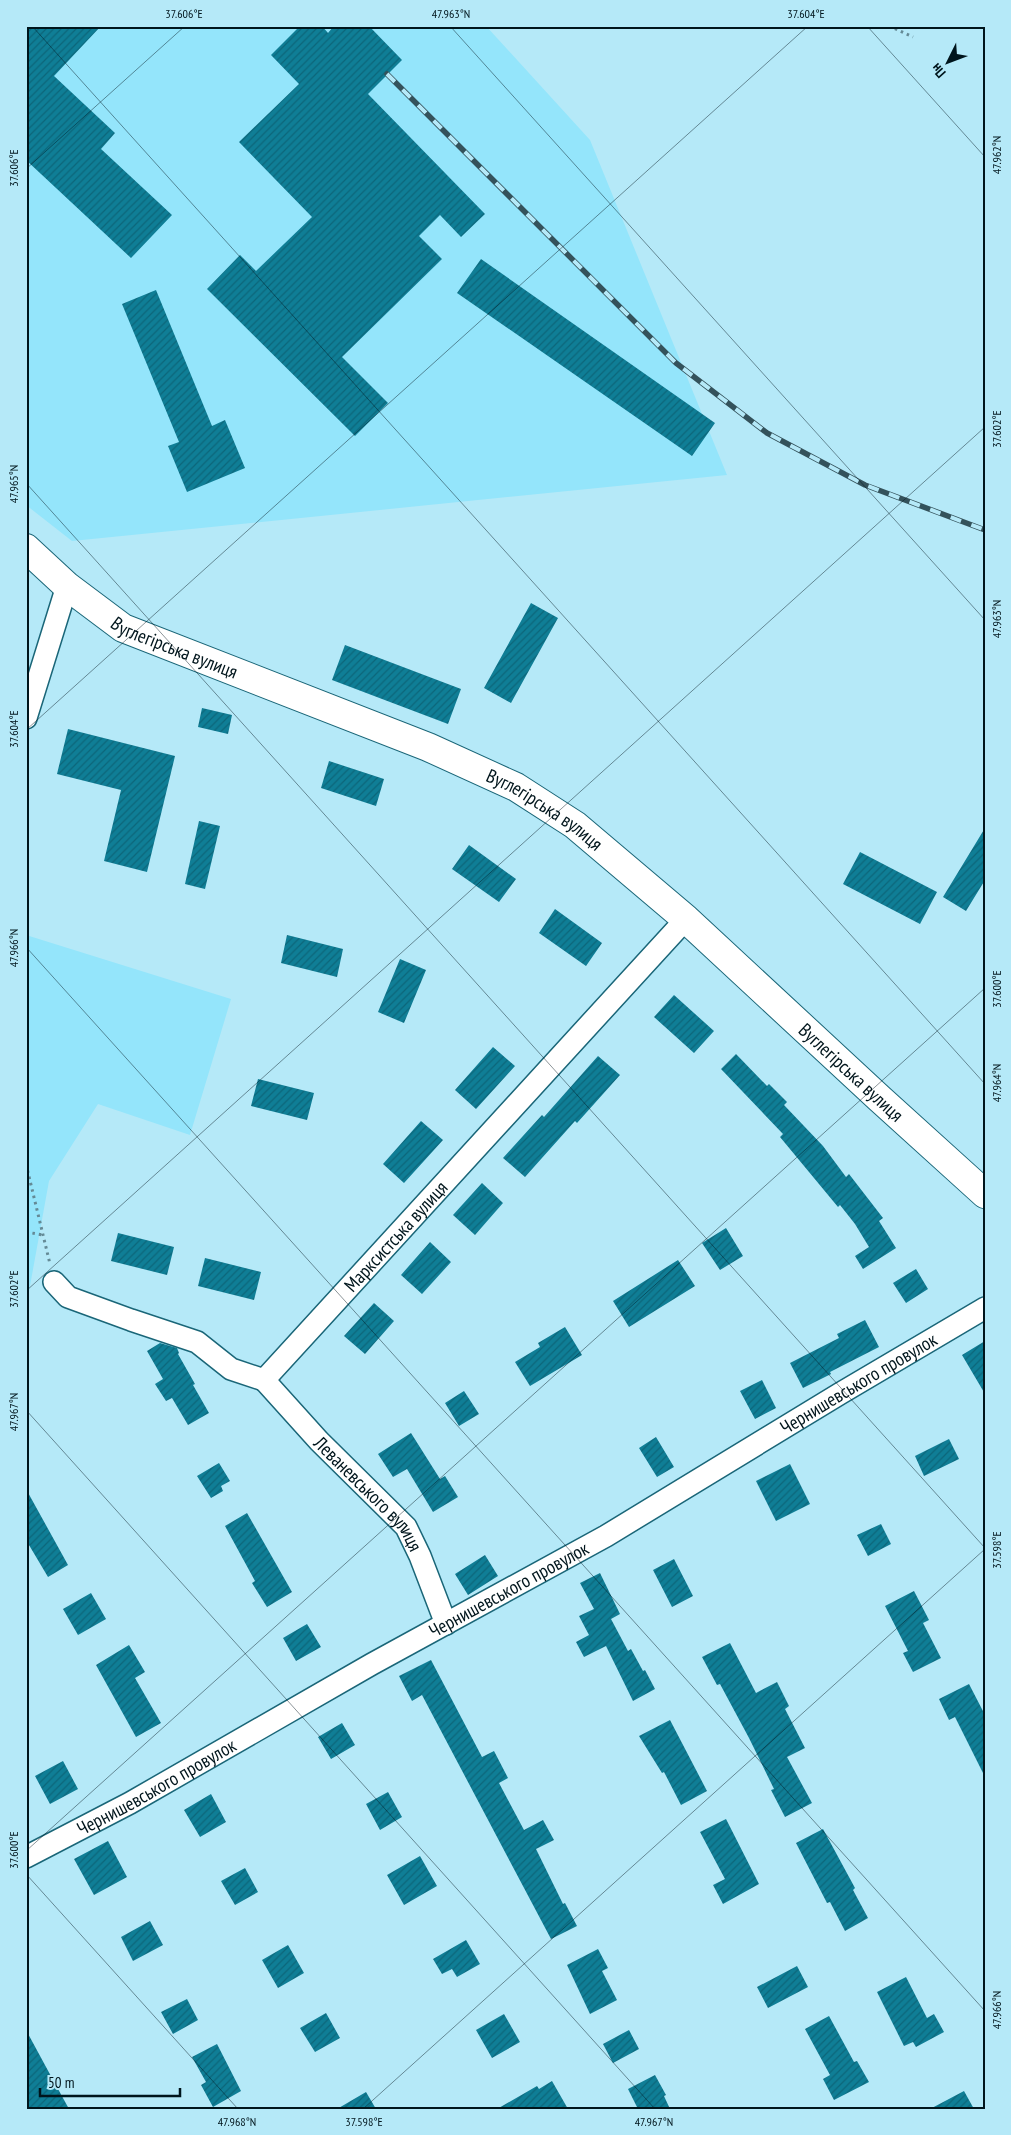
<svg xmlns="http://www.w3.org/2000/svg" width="1011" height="2135" font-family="'PT Sans Narrow',sans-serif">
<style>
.built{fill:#94e5fb}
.building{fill:url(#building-hatch)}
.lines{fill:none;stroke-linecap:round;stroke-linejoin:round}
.street-casing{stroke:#1a6678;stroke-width:24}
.secondary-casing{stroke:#1a6678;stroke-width:30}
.path{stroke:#648a96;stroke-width:3;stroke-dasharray:2.5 4;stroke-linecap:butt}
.street{stroke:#fff;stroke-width:21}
.secondary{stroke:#fff;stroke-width:28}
.rail-casing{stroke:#34525b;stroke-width:5.5}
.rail{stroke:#b5e9f8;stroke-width:4;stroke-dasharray:11;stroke-linecap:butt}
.ticks{fill:none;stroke:#00151c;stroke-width:1;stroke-opacity:0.45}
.labels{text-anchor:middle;stroke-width:5;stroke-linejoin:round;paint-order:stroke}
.street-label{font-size:19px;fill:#00151c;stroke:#b5e9f8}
.neatline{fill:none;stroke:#00151c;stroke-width:2}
.ticks-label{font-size:12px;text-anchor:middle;fill:#00151c}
</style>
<defs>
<pattern id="building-hatch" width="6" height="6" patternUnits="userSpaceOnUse" patternTransform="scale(1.25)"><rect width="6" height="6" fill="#0f7e96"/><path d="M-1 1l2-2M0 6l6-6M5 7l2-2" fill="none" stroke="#0c667a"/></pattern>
</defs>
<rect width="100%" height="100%" fill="#b5e9f8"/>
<path class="built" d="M 26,26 L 486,26 L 590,140 L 727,475 L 72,541 L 26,505 Z
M 26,935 L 231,999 L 190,1135 L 98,1104 L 49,1181 L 26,1308 Z"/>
<path class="building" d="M 26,26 L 101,26 L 54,76 L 115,133 L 101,149 L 172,215 L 131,258 L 26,160 Z
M 300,26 L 322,26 L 328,33 L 334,26 L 369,26 L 402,60 L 368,94 L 485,214 L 461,237 L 440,215 L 419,236 L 442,259 L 342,357 L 388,403 L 355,436 L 207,289 L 240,255 L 256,271 L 312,217 L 239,142 L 299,84 L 271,55 Z
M 481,259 L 715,423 L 692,456 L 457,293 Z
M 156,290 L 212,426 L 225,420 L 245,468 L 187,492 L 168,446 L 179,442 L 122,304 Z
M 531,603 L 558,618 L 511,703 L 484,688 Z
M 345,645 L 461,689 L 448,724 L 332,680 Z
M 202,708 L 232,715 L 228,734 L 198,727 Z
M 68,729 L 175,756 L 147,872 L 104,861 L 121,790 L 57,774 Z
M 329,761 L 384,779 L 376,806 L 321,788 Z
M 199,821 L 220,826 L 205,889 L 185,884 Z
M 985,828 L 985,880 L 966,911 L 943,897 Z
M 469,845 L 516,879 L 499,902 L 452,869 Z
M 860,852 L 937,892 L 920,924 L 843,884 Z
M 555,909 L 602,943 L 586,966 L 539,933 Z
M 287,935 L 343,949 L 337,977 L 281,963 Z
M 400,959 L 426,970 L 404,1023 L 378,1012 Z
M 674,995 L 714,1031 L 694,1053 L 654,1017 Z
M 493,1047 L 515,1066 L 476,1109 L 455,1090 Z
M 736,1054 L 767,1086 L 769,1084 L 787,1102 L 784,1105 L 823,1146 L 846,1177 L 849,1174 L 883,1218 L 879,1221 L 896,1248 L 863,1269 L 855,1256 L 869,1247 L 855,1224 L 840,1205 L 838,1207 L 780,1137 L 783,1134 L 721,1069 Z
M 598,1056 L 620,1075 L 577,1123 L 575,1121 L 525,1177 L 503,1158 L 542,1115 L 544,1117 Z
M 258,1079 L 314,1093 L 307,1120 L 251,1106 Z
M 421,1121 L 443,1140 L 404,1183 L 383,1164 Z
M 482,1183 L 503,1203 L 475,1235 L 453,1215 Z
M 726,1228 L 743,1256 L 720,1270 L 702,1243 Z
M 118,1233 L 174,1247 L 167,1275 L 111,1261 Z
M 430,1242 L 451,1262 L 422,1294 L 401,1275 Z
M 205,1258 L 261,1272 L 254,1300 L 198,1286 Z
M 678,1260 L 695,1286 L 629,1327 L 613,1301 Z
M 916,1269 L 928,1289 L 906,1303 L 893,1283 Z
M 374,1303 L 394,1321 L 365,1354 L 344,1336 Z
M 865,1320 L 879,1347 L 830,1372 L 831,1374 L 803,1388 L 790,1363 L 839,1338 L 837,1334 Z
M 565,1327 L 582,1355 L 530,1386 L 515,1362 L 540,1347 L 538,1343 Z
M 985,1341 L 985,1394 L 962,1355 Z
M 160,1343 L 177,1348 L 179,1353 L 178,1354 L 195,1384 L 193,1385 L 209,1413 L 188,1425 L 172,1398 L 166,1401 L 155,1384 L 163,1379 L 147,1351 Z
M 762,1380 L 776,1408 L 755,1419 L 740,1391 Z
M 464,1391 L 479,1414 L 459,1426 L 445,1403 Z
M 411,1433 L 440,1479 L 445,1476 L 458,1497 L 433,1512 L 407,1469 L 393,1477 L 378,1454 Z
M 656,1437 L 674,1467 L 657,1477 L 639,1448 Z
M 949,1439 L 959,1459 L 924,1476 L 915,1456 Z
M 219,1463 L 230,1481 L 221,1486 L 223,1491 L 211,1498 L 197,1476 Z
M 790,1464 L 810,1504 L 776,1521 L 756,1481 Z
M 26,1489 L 68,1565 L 48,1577 L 26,1540 Z
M 247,1513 L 292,1592 L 267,1607 L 252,1583 L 255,1581 L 225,1526 Z
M 881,1524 L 891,1544 L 868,1556 L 857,1535 Z
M 485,1555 L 498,1576 L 468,1595 L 455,1574 Z
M 674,1559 L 693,1596 L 672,1607 L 653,1570 Z
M 600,1573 L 620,1614 L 611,1619 L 628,1651 L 631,1649 L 643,1671 L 645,1670 L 655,1689 L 633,1701 L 606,1646 L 584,1657 L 576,1642 L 589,1635 L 579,1616 L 594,1609 L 580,1583 Z
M 914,1591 L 929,1620 L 923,1623 L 941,1658 L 913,1672 L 903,1653 L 908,1651 L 885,1606 Z
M 91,1593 L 106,1619 L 78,1635 L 63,1609 Z
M 307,1624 L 321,1647 L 296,1661 L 283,1638 Z
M 730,1643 L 756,1693 L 777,1682 L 789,1706 L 785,1709 L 805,1748 L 787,1757 L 812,1803 L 785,1817 L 771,1790 L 774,1789 L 749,1738 L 720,1684 L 717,1685 L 702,1657 Z
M 129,1645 L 145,1672 L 135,1678 L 161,1723 L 136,1737 L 96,1665 Z
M 431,1660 L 482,1757 L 494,1751 L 508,1778 L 499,1783 L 524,1830 L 543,1820 L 554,1840 L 536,1849 L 563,1904 L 565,1903 L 577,1926 L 551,1939 L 422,1695 L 412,1701 L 399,1676 Z
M 969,1684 L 985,1715 L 985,1777 L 955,1717 L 949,1720 L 939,1699 Z
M 670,1720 L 707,1791 L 681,1805 L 664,1772 L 662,1773 L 639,1736 Z
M 342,1723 L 355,1745 L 331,1759 L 318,1737 Z
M 63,1761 L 78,1789 L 50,1804 L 35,1776 Z
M 388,1792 L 402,1817 L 380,1830 L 366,1804 Z
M 211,1794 L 226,1822 L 200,1837 L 184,1810 Z
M 726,1819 L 759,1884 L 723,1904 L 713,1885 L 725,1879 L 700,1832 Z
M 823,1829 L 855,1888 L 853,1890 L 868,1918 L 845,1931 L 830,1902 L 827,1903 L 796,1843 Z
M 108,1841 L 127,1877 L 94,1895 L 74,1859 Z
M 420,1856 L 437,1886 L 404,1905 L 387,1875 Z
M 245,1868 L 258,1892 L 235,1905 L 221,1881 Z
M 150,1921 L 163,1945 L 133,1961 L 121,1937 Z
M 466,1940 L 480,1964 L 457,1977 L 452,1969 L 442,1974 L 433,1959 Z
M 288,1945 L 304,1973 L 278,1988 L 262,1960 Z
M 598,1949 L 608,1968 L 602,1971 L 617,2000 L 590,2014 L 567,1965 Z
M 797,1966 L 808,1987 L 768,2008 L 757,1987 Z
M 906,1977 L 927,2018 L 934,2014 L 944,2032 L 916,2047 L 913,2042 L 904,2046 L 877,1992 Z
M 187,1999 L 198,2020 L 173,2034 L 161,2012 Z
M 326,2013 L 340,2038 L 315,2052 L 300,2028 Z
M 504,2014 L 520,2042 L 492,2058 L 476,2030 Z
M 829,2016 L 854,2062 L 857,2061 L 869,2082 L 834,2100 L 823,2079 L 830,2075 L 805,2029 Z
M 26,2030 L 52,2078 L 69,2109 L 30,2109 L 26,2102 Z
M 629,2030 L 639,2049 L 613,2063 L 603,2044 Z
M 217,2044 L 241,2091 L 213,2107 L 201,2085 L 206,2082 L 192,2057 Z
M 655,2075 L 666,2095 L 664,2096 L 670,2109 L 638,2109 L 628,2089 Z
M 552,2081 L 568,2109 L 497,2109 L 537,2086 L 539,2089 Z
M 964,2091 L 974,2109 L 930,2109 Z
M 366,2092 L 376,2109 L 337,2109 Z"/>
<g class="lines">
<defs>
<g id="street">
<path d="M 26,718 L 67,586"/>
<path d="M 54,1282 L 68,1297 L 131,1320 L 197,1342 L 231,1369 L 264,1380"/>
<path id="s1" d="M 264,1380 L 686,919"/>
<path id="s2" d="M 264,1380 L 319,1441 L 406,1527 L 420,1556 L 446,1624"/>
<path id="s3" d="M 26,1857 L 130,1803 L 372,1664 L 606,1536 L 841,1393 L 985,1308"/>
</g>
<g id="secondary">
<path id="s4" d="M 26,548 L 67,586 L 123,628 L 428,747 L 516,787 L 575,825 L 686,919 L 879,1098 L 985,1194"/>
</g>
</defs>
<use href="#street" class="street-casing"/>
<use href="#secondary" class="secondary-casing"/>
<path class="path" d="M 889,26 L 913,37
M 26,1164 L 50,1264
M 26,1232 L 43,1235"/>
<use href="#street" class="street"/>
<use href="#secondary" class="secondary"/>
<defs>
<path id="rail" d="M 387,74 L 676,363 L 767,433 L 865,485 L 985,530"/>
</defs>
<use href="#rail" class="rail-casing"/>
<use href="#rail" class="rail"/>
</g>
<path class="ticks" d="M 32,26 L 985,1084M 450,26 L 985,620M 867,26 L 985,157M 26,169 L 185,26M 26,483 L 985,1548M 26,730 L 808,26M 26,947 L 985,2011M 26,1291 L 985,427M 26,1410 L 655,2109M 26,1851 L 985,988M 26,1874 L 238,2109M 363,2109 L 985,1549"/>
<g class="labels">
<g class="street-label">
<text dy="7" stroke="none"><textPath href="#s4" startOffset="181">Вуглегірська вулиця</textPath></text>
<text dy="7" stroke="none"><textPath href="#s4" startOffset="586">Вуглегірська вулиця</textPath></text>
<text dy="7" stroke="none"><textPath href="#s4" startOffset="991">Вуглегірська вулиця</textPath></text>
<text dy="7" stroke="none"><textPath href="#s1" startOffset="195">Марксистська вулиця</textPath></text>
<text dy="7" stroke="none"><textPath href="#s3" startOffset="958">Чернишевського провулок</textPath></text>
<text dy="7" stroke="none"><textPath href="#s2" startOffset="155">Леваневського вулиця</textPath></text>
<text dy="7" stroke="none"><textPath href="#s3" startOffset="552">Чернишевського провулок</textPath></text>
<text dy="7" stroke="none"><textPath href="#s3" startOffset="148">Чернишевського провулок</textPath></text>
</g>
</g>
<rect width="1011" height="2135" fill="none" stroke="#b5e9f8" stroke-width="55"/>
<g transform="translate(948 62) rotate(228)" stroke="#b5e9f8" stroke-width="4" paint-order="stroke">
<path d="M0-4L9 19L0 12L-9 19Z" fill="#00151c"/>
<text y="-8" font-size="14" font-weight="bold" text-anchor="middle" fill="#00151c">Пн</text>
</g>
<path d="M40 2088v8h140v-8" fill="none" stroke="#00151c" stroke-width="2.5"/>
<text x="48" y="2088" font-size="15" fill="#00151c" stroke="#b5e9f8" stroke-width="4" paint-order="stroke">50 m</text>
<rect x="28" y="28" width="956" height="2080" class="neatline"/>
<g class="ticks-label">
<text x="184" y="18">37.606°E</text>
<text x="451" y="18">47.963°N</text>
<text x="806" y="18">37.604°E</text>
<text transform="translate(997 155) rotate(-90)" y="4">47.962°N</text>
<text transform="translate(14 168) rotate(-90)" y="4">37.606°E</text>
<text transform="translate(997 429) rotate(-90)" y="4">37.602°E</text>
<text transform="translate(14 484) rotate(-90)" y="4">47.965°N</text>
<text transform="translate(997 619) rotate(-90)" y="4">47.963°N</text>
<text transform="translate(14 729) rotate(-90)" y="4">37.604°E</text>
<text transform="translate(14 948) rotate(-90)" y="4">47.966°N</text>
<text transform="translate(997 989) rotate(-90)" y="4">37.600°E</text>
<text transform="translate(997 1083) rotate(-90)" y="4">47.964°N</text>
<text transform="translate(14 1289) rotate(-90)" y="4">37.602°E</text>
<text transform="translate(14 1412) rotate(-90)" y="4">47.967°N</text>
<text transform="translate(997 1550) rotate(-90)" y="4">37.598°E</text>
<text transform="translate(14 1850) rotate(-90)" y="4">37.600°E</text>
<text transform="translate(997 2010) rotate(-90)" y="4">47.966°N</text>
<text x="237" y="2126">47.968°N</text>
<text x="364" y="2126">37.598°E</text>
<text x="654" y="2126">47.967°N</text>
</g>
</svg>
